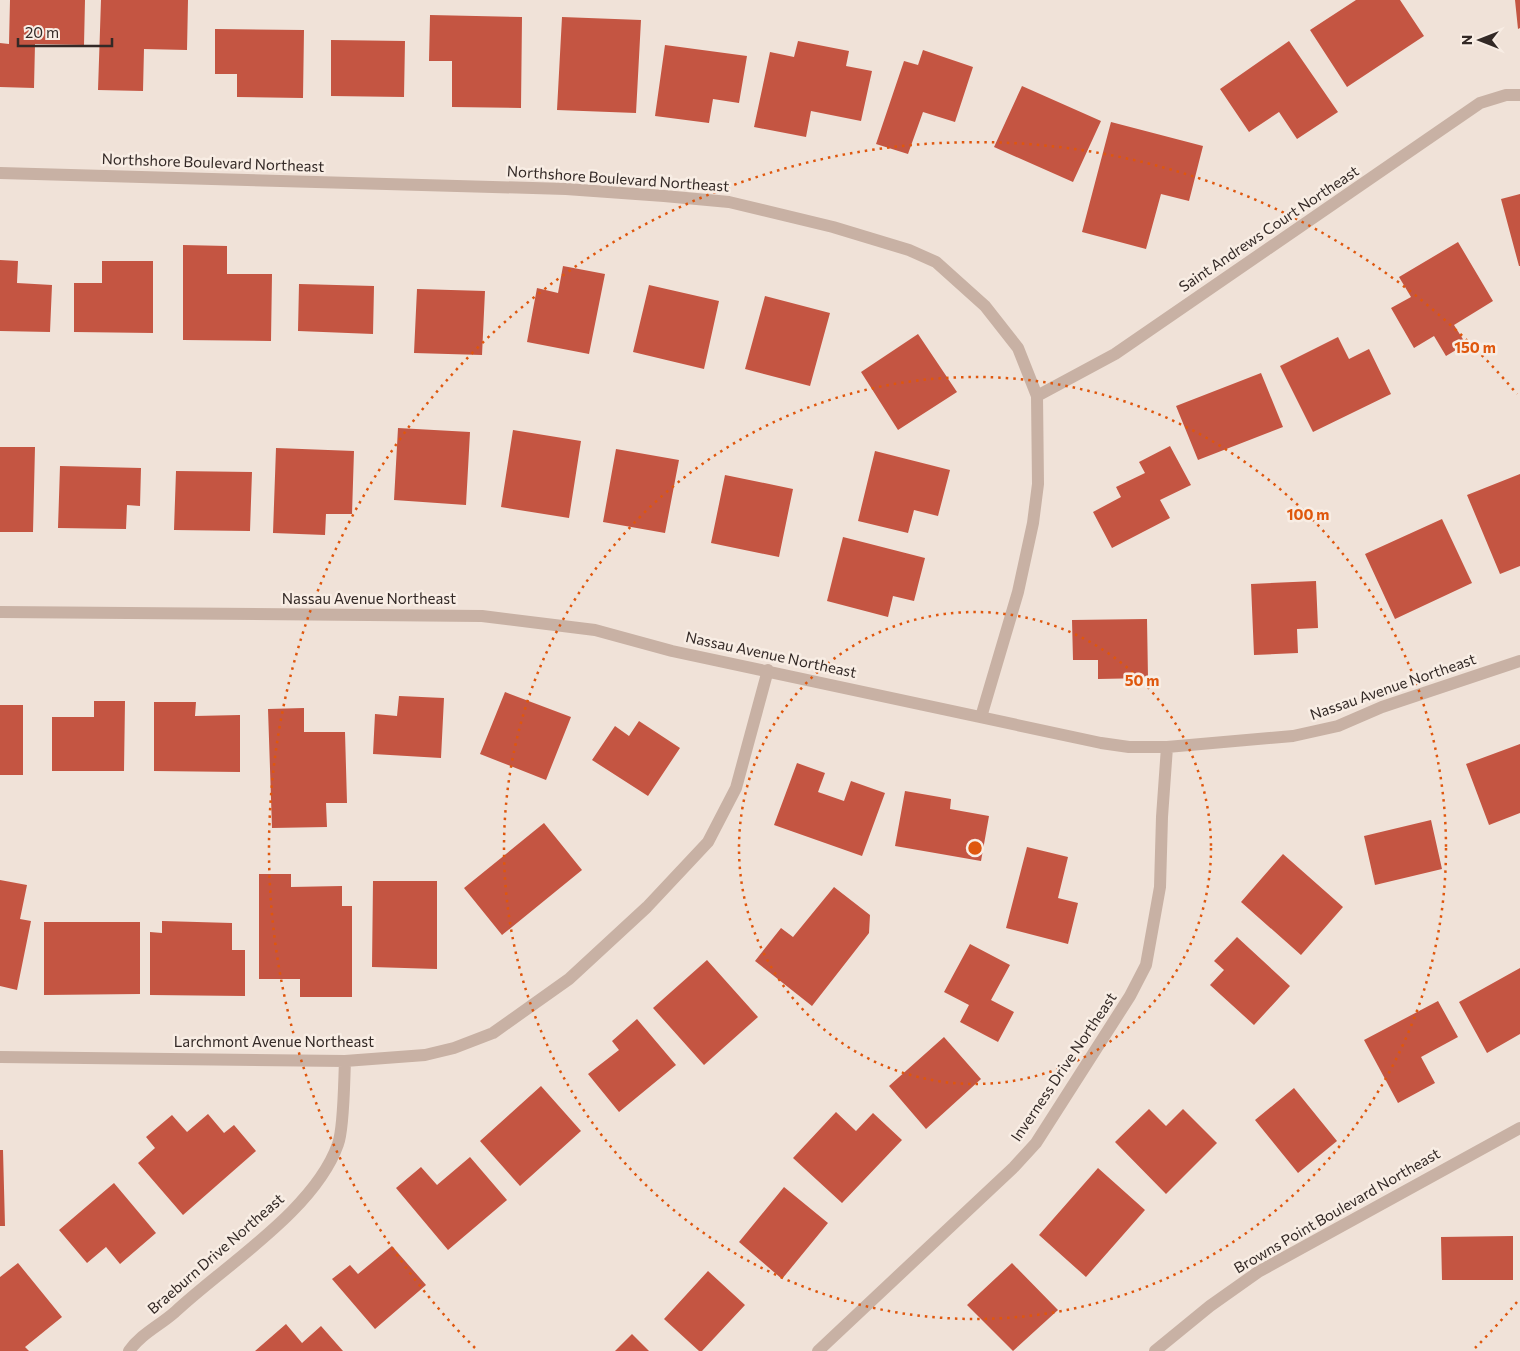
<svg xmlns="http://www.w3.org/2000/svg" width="1520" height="1351" font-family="Commissioner,sans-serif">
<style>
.building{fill:#c45542}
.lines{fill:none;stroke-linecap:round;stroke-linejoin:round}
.minor{stroke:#c8b1a4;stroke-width:12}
.tertiary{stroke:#c8b1a4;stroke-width:12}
.ring{fill:none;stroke:#df570d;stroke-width:2.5;stroke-dasharray:2.5 5}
.labels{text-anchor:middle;stroke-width:5;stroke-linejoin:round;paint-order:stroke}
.street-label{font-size:15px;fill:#332926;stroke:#f8ede4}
.centre{fill:#df570d;stroke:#f8ede4;stroke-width:2.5}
.ring-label{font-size:15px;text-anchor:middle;font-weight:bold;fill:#df570d;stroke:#f8ede4;stroke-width:5;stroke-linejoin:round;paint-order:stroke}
</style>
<rect width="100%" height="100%" fill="#f0e2d8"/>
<path class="building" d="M 10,0 L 85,0 L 84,45 L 35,44 L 34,88 L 0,87 L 0,43 L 9,44 Z
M 101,0 L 188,0 L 187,50 L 144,49 L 143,91 L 98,90 Z
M 1356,0 L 1400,0 L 1424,36 L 1347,87 L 1310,30 Z
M 1515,0 L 1520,0 L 1520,28 L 1518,29 Z
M 430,15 L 522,17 L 521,108 L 452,107 L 452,61 L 429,61 Z
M 562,17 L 641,20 L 636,113 L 557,110 Z
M 215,29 L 304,30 L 303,98 L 237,97 L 237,74 L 215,74 Z
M 331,40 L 405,41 L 404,97 L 331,96 Z
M 798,41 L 849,51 L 846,66 L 872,71 L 861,121 L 811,111 L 806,137 L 754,127 L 770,52 L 794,57 Z
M 1289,41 L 1338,112 L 1297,139 L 1279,112 L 1249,132 L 1220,89 Z
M 665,45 L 747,56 L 739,103 L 713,99 L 709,123 L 655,116 Z
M 923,50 L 973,67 L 955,122 L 923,112 L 908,154 L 876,144 L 904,61 L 918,65 Z
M 1022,86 L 1101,121 L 1073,182 L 994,147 Z
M 1111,122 L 1203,146 L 1189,201 L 1161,194 L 1146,249 L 1082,232 Z
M 1520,194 L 1520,266 L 1519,266 L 1501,199 Z
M 1458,242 L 1493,301 L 1454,325 L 1466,344 L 1446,356 L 1434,336 L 1414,348 L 1391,308 L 1411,297 L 1399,277 Z
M 183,245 L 227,246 L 227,274 L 272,274 L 271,341 L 183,340 Z
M 0,260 L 18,261 L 17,283 L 52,285 L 50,332 L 0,331 Z
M 102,261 L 153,261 L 153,333 L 74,332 L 74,283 L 102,283 Z
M 563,266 L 605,274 L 589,354 L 527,342 L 537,288 L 558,293 Z
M 299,284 L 374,286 L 373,334 L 298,331 Z
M 649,285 L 719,301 L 704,369 L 633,352 Z
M 417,289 L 485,291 L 482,355 L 414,353 Z
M 765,296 L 830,313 L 810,386 L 745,369 Z
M 918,334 L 957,392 L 898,430 L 861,372 Z
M 1338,337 L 1349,359 L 1369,349 L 1391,394 L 1313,432 L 1280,366 Z
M 1261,373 L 1283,427 L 1198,460 L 1176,406 Z
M 398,428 L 470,432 L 466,505 L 394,500 Z
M 513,430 L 581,441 L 569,518 L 501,507 Z
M 1170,446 L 1191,485 L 1160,500 L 1170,518 L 1112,548 L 1093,512 L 1121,497 L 1116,487 L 1145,473 L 1139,462 Z
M 0,447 L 35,447 L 33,532 L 0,532 Z
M 276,448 L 354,451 L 352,514 L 326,514 L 325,535 L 273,533 Z
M 616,449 L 679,460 L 665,533 L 603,522 Z
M 875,451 L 950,470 L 938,516 L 914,510 L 908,533 L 858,521 Z
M 60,466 L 141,468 L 140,506 L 127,505 L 126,529 L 58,528 Z
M 176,471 L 252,472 L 250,531 L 174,530 Z
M 1520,474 L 1520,566 L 1500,574 L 1467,495 Z
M 725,475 L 793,489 L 779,557 L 711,543 Z
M 1442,519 L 1472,583 L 1395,619 L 1365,554 Z
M 843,537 L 925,558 L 914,601 L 893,596 L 888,617 L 827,601 Z
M 1316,581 L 1318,628 L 1297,629 L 1298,653 L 1254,655 L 1251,584 Z
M 1147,619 L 1148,678 L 1098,679 L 1098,660 L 1073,660 L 1072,620 Z
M 505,692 L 571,717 L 546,780 L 480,754 Z
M 399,696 L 444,698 L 441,758 L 373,754 L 375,714 L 397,716 Z
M 94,701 L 125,701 L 124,771 L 52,771 L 52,717 L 94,717 Z
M 154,702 L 196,702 L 195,716 L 240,715 L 240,772 L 154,771 Z
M 0,705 L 23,705 L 23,775 L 0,775 Z
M 304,708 L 304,732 L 345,732 L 347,803 L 326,803 L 327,827 L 272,828 L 268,709 Z
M 639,721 L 680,748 L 648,796 L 592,760 L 615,726 L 629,736 Z
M 1520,744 L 1520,813 L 1489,825 L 1466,764 Z
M 797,763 L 825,773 L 818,792 L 844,801 L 851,781 L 885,793 L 862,856 L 774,825 Z
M 905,791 L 951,799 L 950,809 L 989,816 L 981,861 L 895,846 Z
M 1431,820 L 1442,869 L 1375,885 L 1364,836 Z
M 544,823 L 582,870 L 502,935 L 464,888 Z
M 1027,847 L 1068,857 L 1058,898 L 1078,903 L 1068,944 L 1006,928 Z
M 1283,854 L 1343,907 L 1301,955 L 1241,902 Z
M 259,874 L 291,874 L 291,887 L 342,886 L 342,906 L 352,906 L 352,997 L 300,997 L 300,979 L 259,979 Z
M 0,880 L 27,885 L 20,919 L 31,921 L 17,990 L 0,986 Z
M 373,881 L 437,881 L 437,969 L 372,967 Z
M 834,887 L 870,915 L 869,933 L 812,1006 L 755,961 L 781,928 L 793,937 Z
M 162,921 L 232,923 L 232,950 L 245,950 L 245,996 L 150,995 L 150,932 L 162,933 Z
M 44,922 L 140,922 L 140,994 L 44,995 Z
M 1237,937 L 1290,986 L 1254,1025 L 1210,985 L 1224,970 L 1214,961 Z
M 970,944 L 1010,965 L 991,1000 L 1014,1012 L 998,1042 L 960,1022 L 969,1005 L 944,992 Z
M 707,960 L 758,1017 L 704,1065 L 653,1008 Z
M 1520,968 L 1520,1034 L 1487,1053 L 1459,1002 Z
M 1438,1001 L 1458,1037 L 1421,1057 L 1435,1083 L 1398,1103 L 1364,1040 Z
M 637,1019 L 676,1065 L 619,1112 L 588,1074 L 619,1050 L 612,1041 Z
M 944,1037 L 981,1079 L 926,1129 L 889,1086 Z
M 541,1086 L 581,1131 L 520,1186 L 480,1141 Z
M 1294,1088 L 1337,1141 L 1298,1173 L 1255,1120 Z
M 1149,1109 L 1166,1126 L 1183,1109 L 1217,1143 L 1166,1194 L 1115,1142 Z
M 836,1112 L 856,1131 L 873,1113 L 902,1140 L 842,1203 L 793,1158 Z
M 208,1114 L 224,1133 L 234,1125 L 256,1151 L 183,1215 L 138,1163 L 155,1148 L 146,1137 L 172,1115 L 187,1132 Z
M 0,1150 L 3,1150 L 5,1226 L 0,1226 Z
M 470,1157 L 507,1200 L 448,1250 L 396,1188 L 421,1167 L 437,1185 Z
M 1098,1168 L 1145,1210 L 1086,1277 L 1039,1235 Z
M 114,1183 L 156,1233 L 120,1264 L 106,1247 L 87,1263 L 59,1230 Z
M 784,1187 L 828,1223 L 782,1279 L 739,1242 Z
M 1513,1236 L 1513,1280 L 1442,1280 L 1441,1237 Z
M 392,1246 L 426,1285 L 375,1329 L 332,1279 L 350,1265 L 358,1274 Z
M 18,1263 L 62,1317 L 25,1347 L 29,1351 L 0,1351 L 0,1277 Z
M 1012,1263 L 1058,1310 L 1013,1351 L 967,1305 Z
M 708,1271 L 745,1305 L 702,1351 L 699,1351 L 664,1319 Z
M 286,1324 L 302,1343 L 321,1326 L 343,1351 L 255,1351 Z
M 632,1334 L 649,1351 L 615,1351 Z"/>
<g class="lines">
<path class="minor" d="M 0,173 L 566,189 L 664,196 L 729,202 L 833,227 L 909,250 L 936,262 L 985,306 L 1018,348 L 1037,396 L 1038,484 L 1033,523 L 1018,592 L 981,717
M 1037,396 L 1115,354 L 1480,103 L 1506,95 L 1520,95
M 0,612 L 482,616 L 595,630 L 672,651 L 1101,743 L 1129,747 L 1167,747 L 1293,736 L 1338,726 L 1382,707 L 1520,661
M 0,1057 L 345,1061 L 425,1055 L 454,1048 L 493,1033 L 569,979 L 647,907 L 708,842 L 736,788 L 768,670
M 129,1351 C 141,1334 159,1326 175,1312 C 225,1265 315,1210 338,1144 C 344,1128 344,1081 345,1061
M 818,1351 L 1014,1167 L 1036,1143 L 1130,996 L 1146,965 L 1160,887 L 1162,817 L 1167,747"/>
<path class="tertiary" d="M 1155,1351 L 1210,1306 L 1258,1272 L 1520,1128"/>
</g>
<g class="ring">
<circle cx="975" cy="848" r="236"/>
<circle cx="975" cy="848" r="471"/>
<path d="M1517 1302A707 707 0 0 1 1475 1348M475 1348A707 707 0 1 1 1517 394"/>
</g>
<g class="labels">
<g class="street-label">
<text transform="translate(213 163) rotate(2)" y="5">Northshore Boulevard Northeast</text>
<text transform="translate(618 179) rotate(4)" y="5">Northshore Boulevard Northeast</text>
<text transform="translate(1269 229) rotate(-34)" y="5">Saint Andrews Court Northeast</text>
<text x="369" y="604">Nassau Avenue Northeast</text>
<text transform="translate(771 655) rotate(12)" y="5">Nassau Avenue Northeast</text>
<text transform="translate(1393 687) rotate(-19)" y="5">Nassau Avenue Northeast</text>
<text x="274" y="1047">Larchmont Avenue Northeast</text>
<text transform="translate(1064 1067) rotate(-56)" y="5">Inverness Drive Northeast</text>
<text transform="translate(1337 1211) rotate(-30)" y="5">Browns Point Boulevard Northeast</text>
<text transform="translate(216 1254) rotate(-41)" y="5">Braeburn Drive Northeast</text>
</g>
</g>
<circle cx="975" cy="848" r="8" class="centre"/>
<g class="ring-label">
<text x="1475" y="353">150 m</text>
<text x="1308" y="520">100 m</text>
<text x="1142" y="686">50 m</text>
</g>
<g transform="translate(1480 40) rotate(270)" stroke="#f8ede4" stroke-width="4" paint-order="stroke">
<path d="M0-4L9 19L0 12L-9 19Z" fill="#332926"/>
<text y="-8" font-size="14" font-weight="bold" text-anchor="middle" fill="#332926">N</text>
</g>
<path d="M18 38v8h94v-8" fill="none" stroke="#332926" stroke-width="2.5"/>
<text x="25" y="38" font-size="15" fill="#332926" stroke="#f8ede4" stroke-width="4" paint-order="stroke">20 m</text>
</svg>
